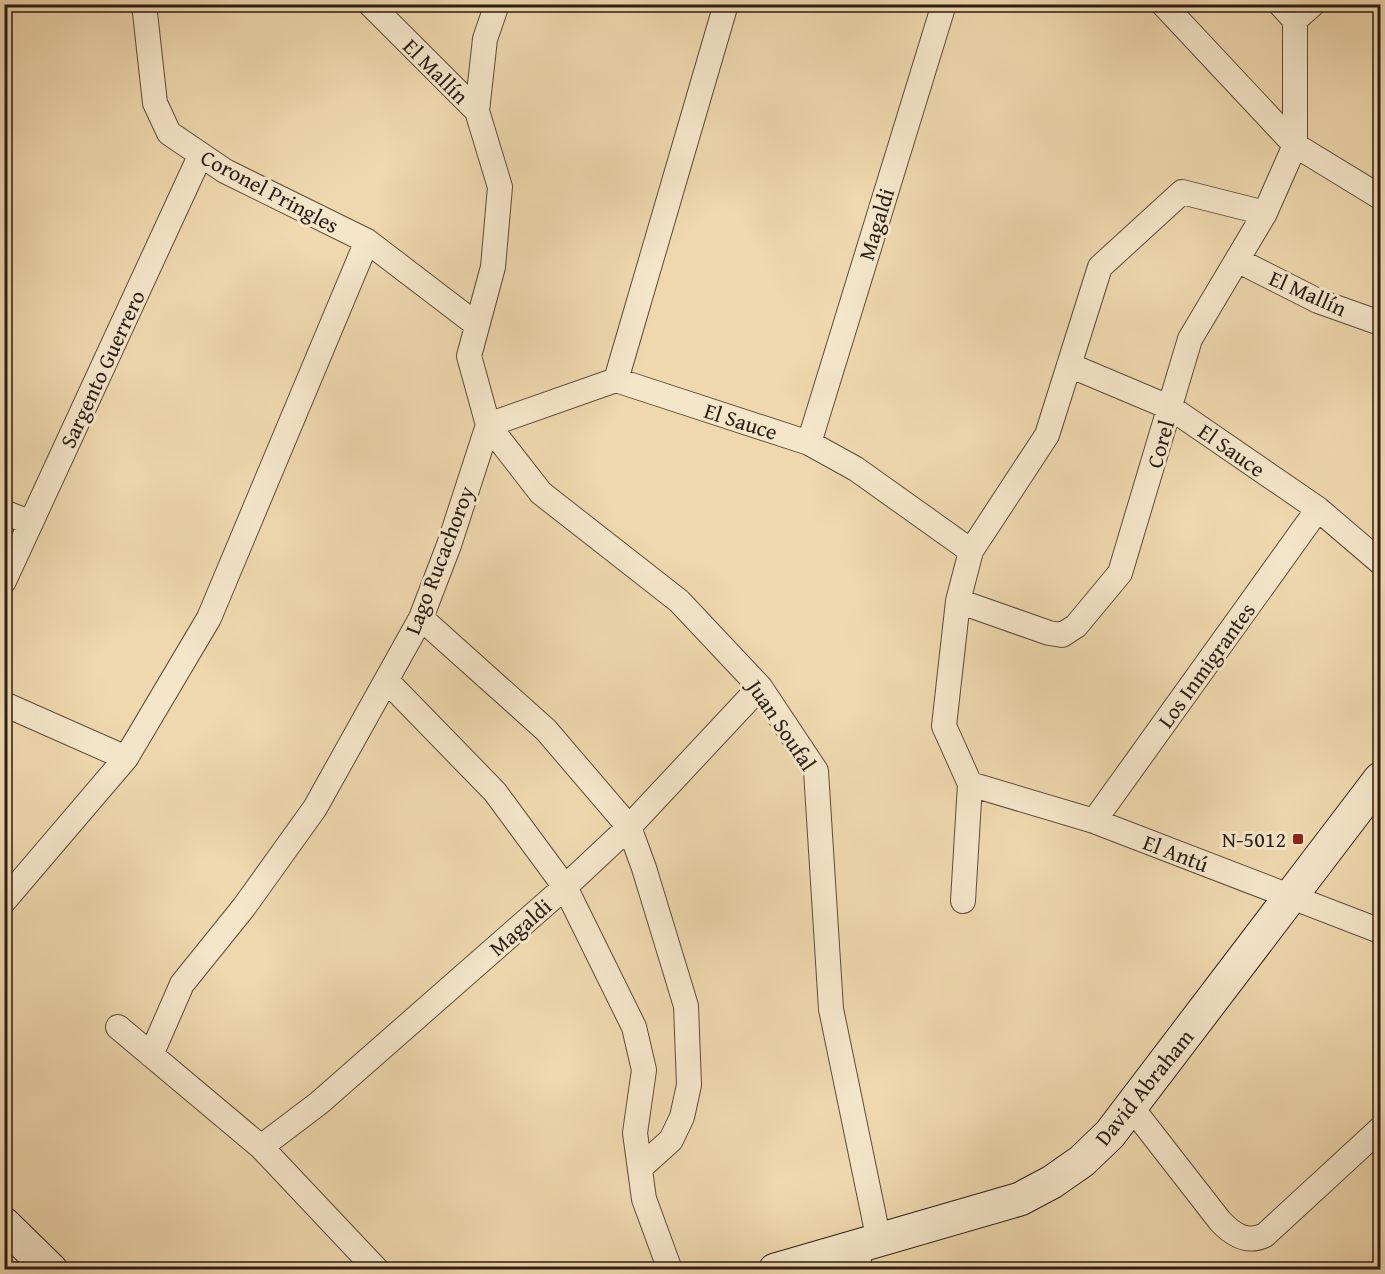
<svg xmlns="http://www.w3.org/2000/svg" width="1385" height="1274" font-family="'Gentium Book Plus',serif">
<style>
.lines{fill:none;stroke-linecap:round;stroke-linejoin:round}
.minor-casing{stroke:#5c4c3b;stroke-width:26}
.secondary-casing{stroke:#2b1e15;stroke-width:35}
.minor{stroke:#f5e6ca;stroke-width:24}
.secondary{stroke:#f5e6ca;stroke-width:33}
.poi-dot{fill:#8f2418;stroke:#f5e6ca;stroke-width:2}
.labels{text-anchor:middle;stroke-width:6;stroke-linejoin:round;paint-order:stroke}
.street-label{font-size:22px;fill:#2b1e15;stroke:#f5e6ca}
.poi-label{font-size:22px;fill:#2b1e15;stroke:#f5e6ca;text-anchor:end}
</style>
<rect width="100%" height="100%" fill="#efd8ae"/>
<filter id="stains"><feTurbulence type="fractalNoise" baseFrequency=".00333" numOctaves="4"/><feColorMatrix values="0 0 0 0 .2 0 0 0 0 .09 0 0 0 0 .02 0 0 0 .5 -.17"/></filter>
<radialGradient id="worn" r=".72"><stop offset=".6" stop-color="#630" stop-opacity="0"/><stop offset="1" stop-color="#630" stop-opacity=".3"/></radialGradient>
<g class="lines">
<defs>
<path id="minor" d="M 144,4 L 155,103 L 169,133 L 225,171 L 367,241 L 477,325
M 370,4 L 477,111
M 1163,4 L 1295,145 L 1380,197
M 1295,20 L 1313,4
M 1237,260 L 1318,301 L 1380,323
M 1069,365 L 1171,408 L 1318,509 L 1380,562
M 616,380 L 726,4
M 488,425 L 541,493 L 679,601 L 760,687 L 816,771 L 831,1009 L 879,1241
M 488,425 L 616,380 L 809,443 L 856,469 L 971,551
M 809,443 L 944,4
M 4,512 L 31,523
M 4,581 L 200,156
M 958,601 L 1049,633 L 1062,635 L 1076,626 L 1120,573 L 1190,339 L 1265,213 L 1295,145 L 1295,20 L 1280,4
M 421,618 L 546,730 L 629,827 L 644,868 L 686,1006 L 689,1085 L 682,1117 L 671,1140 L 640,1168
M 387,681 L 495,792 L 565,887 L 634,1027 L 644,1070 L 635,1133 L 644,1199 L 670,1270
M 4,704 L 126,758
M 970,784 L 1094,821 L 1380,931
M 1094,821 L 1318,509
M 4,901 L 126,758 L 209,618 L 367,241
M 963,901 L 970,784 L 944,726 L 958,601 L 971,551 L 1047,435 L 1100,267 L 1182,192 L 1265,213
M 118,1027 L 261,1147 L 377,1270
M 151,1055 L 182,984 L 244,907 L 315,808 L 421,618 L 449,545 L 488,425 L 469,356 L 493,267 L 500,187 L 477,111 L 485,39 L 497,4
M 1132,1108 L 1220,1221 C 1233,1235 1247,1244 1265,1235 L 1380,1129
M 261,1147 L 319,1103 L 565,887 L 629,827 L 760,687
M 855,1247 L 861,1270"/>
<path id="secondary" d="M 4,1224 L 51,1270
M 775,1270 L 1020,1199 L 1052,1182 L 1082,1161 L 1110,1134 L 1380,779"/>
</defs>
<use href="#minor" class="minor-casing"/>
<use href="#secondary" class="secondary-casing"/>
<use href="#minor" class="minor"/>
<use href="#secondary" class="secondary"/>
</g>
<rect class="poi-dot" x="1292" y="833" width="12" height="12" rx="3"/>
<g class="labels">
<g class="street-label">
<text transform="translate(436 71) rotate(45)" y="8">El Mallín</text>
<text transform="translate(270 191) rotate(28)" y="8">Coronel Pringles</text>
<text transform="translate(876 224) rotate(-73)" y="8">Magaldi</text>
<text transform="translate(1308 293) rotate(24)" y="8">El Mallín</text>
<text transform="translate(102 369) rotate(-65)" y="8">Sargento Guerrero</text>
<text transform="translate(741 421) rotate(18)" y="8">El Sauce</text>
<text transform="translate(1160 444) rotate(-74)" y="8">Corel</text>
<text transform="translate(1232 450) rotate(35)" y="8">El Sauce</text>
<text transform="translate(439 560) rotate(-69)" y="8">Lago Rucachoroy</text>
<text transform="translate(1206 665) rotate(-54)" y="8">Los Inmigrantes</text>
<text transform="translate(782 725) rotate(56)" y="8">Juan Soufal</text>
<text transform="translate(1176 853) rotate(21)" y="8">El Antú</text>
<text transform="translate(520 927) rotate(-41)" y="8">Magaldi</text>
<text transform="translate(1144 1087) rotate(-51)" y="8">David Abraham</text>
</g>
<g class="poi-label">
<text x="1286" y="847">N-5012</text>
</g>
</g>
<rect width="1385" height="1274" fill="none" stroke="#efd8ae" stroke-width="24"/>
<rect x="6" y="6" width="1373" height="1262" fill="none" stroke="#2b1e15" stroke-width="3"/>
<rect x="12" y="12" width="1361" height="1250" fill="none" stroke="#2b1e15" stroke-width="1.5"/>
<rect width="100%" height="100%" filter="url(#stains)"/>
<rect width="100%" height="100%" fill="url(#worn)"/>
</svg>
